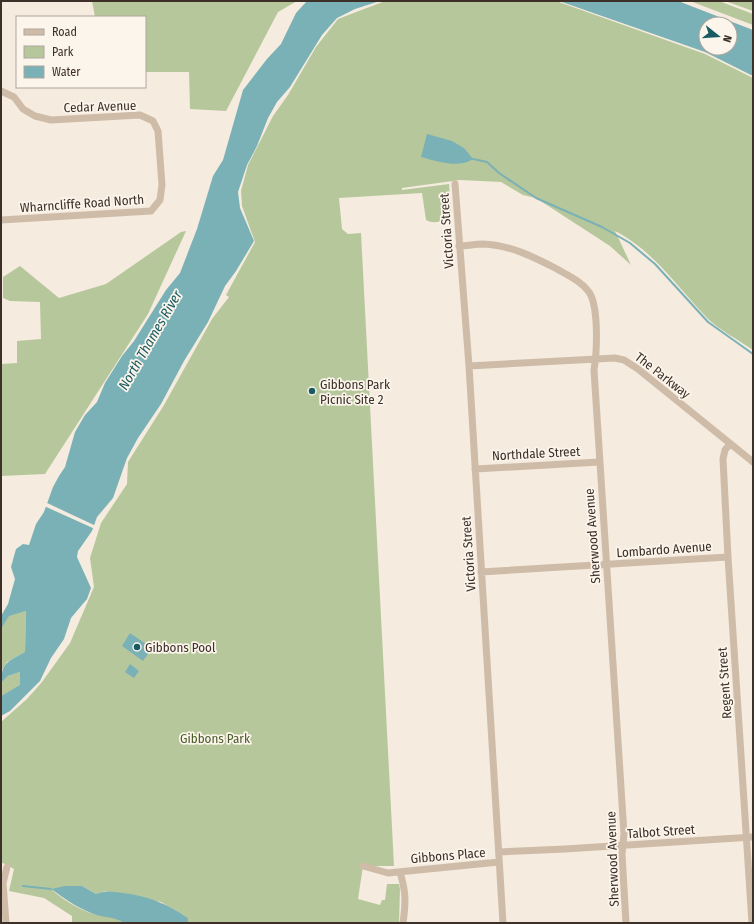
<svg xmlns="http://www.w3.org/2000/svg" width="754" height="924" font-family="'Fira Sans Condensed',sans-serif">
<style>
.green{fill:#b7c79c}
.water{fill:#7ab1b6;fill-rule:evenodd}
.pier{fill:#f5ebde}
.lines{fill:none;stroke-linecap:round;stroke-linejoin:round}
.stream{stroke:#7ab1b6;stroke-width:2}
.minor{stroke:#cfbca8;stroke-width:7}
.poi-dot{fill:#195b62;stroke:#fcf5ec;stroke-width:1.5}
.labels{text-anchor:middle;stroke-width:3.5;stroke-linejoin:round;paint-order:stroke}
.street-label{font-size:13px;fill:#3c3029;stroke:#fcf5ec}
.poi-label{font-size:13px;fill:#3c3029;stroke:#fcf5ec;text-anchor:start}
.park-label{font-size:13px;fill:#485d2a;stroke:#fcf5ec}
.water-label{font-size:14px;font-style:italic;fill:#195b62;stroke:#fcf5ec}
</style>
<rect width="100%" height="100%" fill="#f5ebde"/>
<path class="green" d="M 92,1 L 297,1 L 278,12 L 226,111 L 190,109 L 189,72 L 145,72 L 145,17 L 95,17 Z
M 385,1 L 556,1 L 705,54 L 753,78 L 753,350 C 740,341 718,329 708,319 C 679,289 653,250 615,231 L 631,265 L 610,246 L 536,198 L 523,195 L 501,182 L 460,180 L 402,188 L 402,190 L 449,184 L 451,213 L 450,218 C 443,222 433,224 426,220 L 422,193 L 339,198 L 342,229 L 348,234 L 361,233 L 394,866 L 363,866 L 358,899 L 380,905 L 382,900 L 385,900 L 387,884 L 399,884 L 400,889 L 399,923 L 188,923 L 188,918 L 161,902 L 105,891 L 96,894 L 82,886 L 51,889 C 62,899 79,910 94,914 C 105,917 115,916 124,923 L 72,923 L 72,916 L 44,898 L 9,891 L 14,869 L 1,862 L 1,722 L 27,699 L 42,682 L 70,643 L 94,587 L 90,558 L 101,523 L 127,484 L 128,462 L 164,405 L 212,319 L 229,297 L 226,295 L 255,242 L 242,206 L 241,191 L 248,165 L 273,116 L 288,95 L 316,47 L 338,19 Z
M 690,1 L 719,1 L 753,14 L 753,25 Z
M 725,1 L 753,1 L 753,11 Z
M 186,231 L 148,314 L 45,474 L 1,476 L 1,364 L 17,363 L 17,341 L 41,339 L 40,302 L 10,301 L 3,298 L 3,277 L 20,266 L 59,298 L 106,284 L 181,232 Z
M 26,611 L 25,652 L 7,662 L 1,672 L 1,629 L 9,615 Z
M 20,672 L 20,686 L 1,696 L 1,683 L 8,676 Z"/>
<path class="water" d="M 307,1 L 380,1 L 355,9 L 337,18 L 322,35 L 290,87 L 277,102 L 268,118 L 257,146 L 247,165 L 238,192 L 240,208 L 254,241 L 236,271 L 225,286 L 208,322 L 184,361 L 161,404 L 138,438 L 127,458 L 113,498 L 97,517 L 92,531 L 78,551 L 77,557 L 91,588 L 87,599 L 71,618 L 64,639 L 51,658 L 40,681 L 10,711 L 1,716 L 1,696 L 20,685 L 20,672 L 8,676 L 1,683 C 1,662 9,661 25,652 L 26,611 L 9,616 L 1,629 L 1,616 L 8,604 L 15,579 L 11,567 L 16,549 L 23,544 L 29,545 L 36,524 L 44,512 L 53,487 L 59,476 L 65,467 L 75,432 L 85,415 L 97,402 L 105,383 L 122,356 L 134,341 L 166,290 L 180,273 L 197,229 L 213,176 L 223,160 L 243,90 L 267,59 L 281,44 L 296,13 Z
M 559,1 L 678,1 L 753,30 L 753,76 L 705,52 ZM 706,24 L 730,24 L 730,48 L 706,48 Z
M 427,134 L 452,141 L 464,148 L 473,159 C 459,169 436,161 421,157 Z
M 130,633 L 152,648 L 143,661 L 122,646 Z
M 130,664 L 139,671 L 134,678 L 125,672 Z
M 65,886 L 82,886 L 96,894 C 107,890 112,892 123,893 C 151,897 165,903 188,918 L 188,923 L 124,923 C 114,916 102,918 91,913 C 76,907 64,898 51,889 Z"/>
<path class="pier" d="M 45,502 L 96,526 L 95,529 L 44,506 Z"/>
<g class="lines">
<path class="stream" d="M 473,159 L 487,162 L 499,173 L 536,198 L 602,227 L 630,243 L 655,264 L 708,322 L 753,354
M 23,886 L 51,889"/>
<path class="minor" d="M 1,91 L 14,97 L 23,109 L 35,116 L 51,120 L 140,115 L 153,121 L 158,131 L 162,185 L 160,200 L 151,211 L 1,220
M 455,184 L 469,366 L 503,923
M 459,246 C 467,246 475,244 483,244 C 510,245 534,257 557,269 C 569,276 581,281 589,292 C 599,307 597,352 594,370 L 624,834 L 622,854 L 626,923
M 469,366 L 615,358 L 624,360 L 638,369 L 753,462
M 730,444 L 725,450 L 723,459 L 728,557 L 752,923
M 475,469 L 599,462
M 481,572 L 728,557
M 499,852 L 565,849 L 753,837
M 363,866 L 388,873 L 499,862
M 400,872 C 406,892 406,902 403,923
M 6,923 L 3,883 L 7,867"/>
</g>
<g class="poi-dot">
<circle cx="312" cy="391" r="4"/>
<circle cx="137" cy="647" r="4"/>
</g>
<g class="labels">
<g class="street-label">
<text transform="translate(100 106) rotate(-2)" y="5">Cedar Avenue</text>
<text transform="translate(82 203) rotate(-4)" y="5">Wharncliffe Road North</text>
<text transform="translate(446 231) rotate(-94)" y="5">Victoria Street</text>
<text transform="translate(663 375) rotate(38)" y="5">The Parkway</text>
<text transform="translate(536 453) rotate(-3)" y="5">Northdale Street</text>
<text transform="translate(592 536) rotate(-94)" y="5">Sherwood Avenue</text>
<text transform="translate(664 549) rotate(-4)" y="5">Lombardo Avenue</text>
<text transform="translate(468 554) rotate(-94)" y="5">Victoria Street</text>
<text transform="translate(724 683) rotate(-94)" y="5">Regent Street</text>
<text transform="translate(661 831) rotate(-4)" y="5">Talbot Street</text>
<text transform="translate(448 855) rotate(-5)" y="5">Gibbons Place</text>
<text transform="translate(612 859) rotate(-92)" y="5">Sherwood Avenue</text>
</g>
<g class="poi-label">
<text x="320" y="389">Gibbons Park<tspan x="320" dy="15">Picnic Site 2</tspan></text>
<text x="145" y="652">Gibbons Pool</text>
</g>
<g class="park-label">
<text x="215" y="743">Gibbons Park</text>
</g>
<g class="water-label">
<text transform="translate(150 340) rotate(-60)" y="5">North Thames River</text>
</g>
</g>
<rect width="754" height="924" fill="none" stroke="#3c3029" stroke-width="4"/>
<rect x="16" y="16" width="130" height="72" fill="#fcf5ec" stroke="#afa69e"/>
<rect x="24" y="29" width="20" height="6" fill="#cfbca8" stroke="#afa69e"/>
<text x="52" y="36" font-size="12" fill="#3c3029">Road</text>
<rect x="24" y="46" width="20" height="12" fill="#b7c79c" stroke="#afa69e"/>
<text x="52" y="56" font-size="12" fill="#3c3029">Park</text>
<rect x="24" y="66" width="20" height="12" fill="#7ab1b6" stroke="#afa69e"/>
<text x="52" y="76" font-size="12" fill="#3c3029">Water</text>
<g transform="translate(718 36) rotate(107)"><circle r="19" fill="#fcf5ec" stroke="#afa69e"/>
<path d="M0-3L7 15L0 10L-7 15Z" fill="#195b62"/>
<text y="-6" font-size="11" font-weight="bold" text-anchor="middle" fill="#3c3029">N</text>
</g>
</svg>
